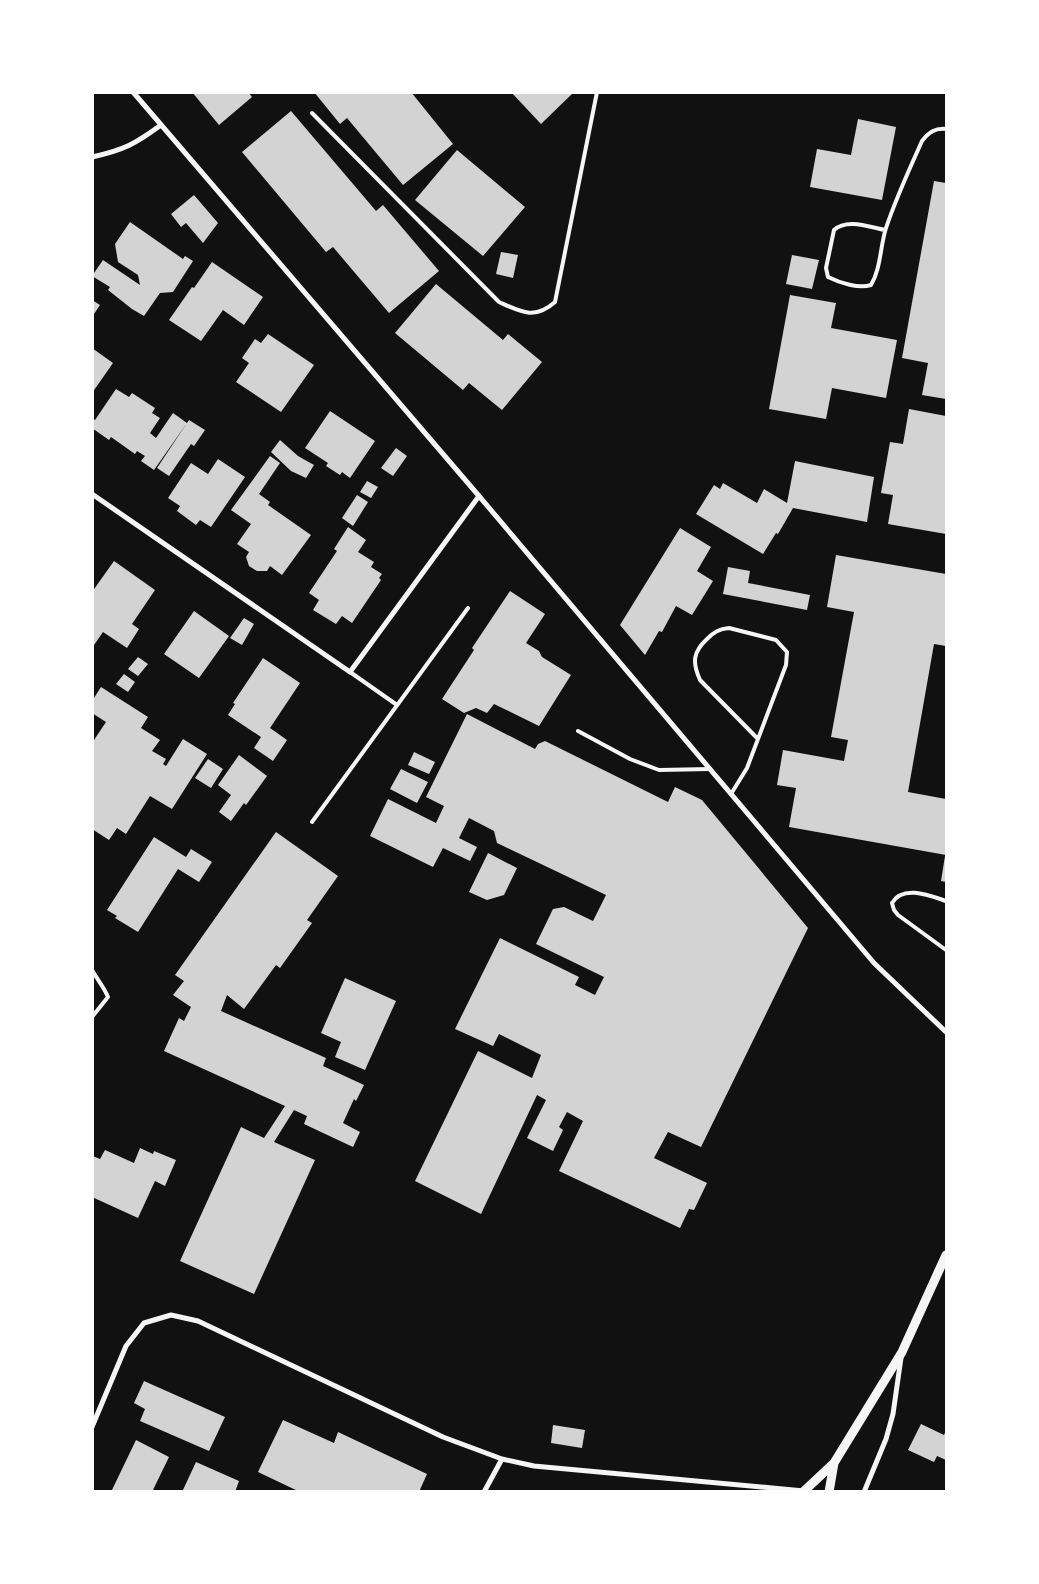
<svg xmlns="http://www.w3.org/2000/svg" width="1039" height="1584" font-family="'Exo 2',sans-serif">
<style>
.building{fill:#d3d3d3}
.lines{fill:none;stroke-linecap:round;stroke-linejoin:round}
.service{stroke:#f5f5f5;stroke-width:4}
.minor{stroke:#f5f5f5;stroke-width:5}
.tertiary{stroke:#f5f5f5;stroke-width:9}
</style>
<rect width="100%" height="100%" fill="#111"/>
<path class="building" d="M 192,92 L 248,92 L 252,97 L 219,125 Z
M 314,92 L 411,92 L 453,144 L 403,185 L 347,118 L 340,124 Z
M 511,92 L 574,92 L 541,124 Z
M 291,111 L 376,211 L 383,205 L 439,271 L 389,313 L 333,247 L 326,252 L 242,152 Z
M 858,119 L 896,127 L 882,200 L 810,187 L 817,149 L 851,155 Z
M 457,150 L 525,207 L 483,256 L 415,200 Z
M 934,181 L 946,183 L 946,399 L 922,395 L 928,363 L 902,358 Z
M 194,195 L 218,223 L 203,243 L 186,223 L 181,227 L 171,214 Z
M 130,222 L 183,259 L 185,256 L 193,261 L 173,292 L 160,293 L 144,316 L 132,309 L 108,290 L 110,287 L 92,276 L 103,260 L 140,285 L 138,275 L 118,262 L 115,244 Z
M 501,252 L 518,255 L 513,278 L 496,274 Z
M 792,255 L 819,260 L 812,289 L 786,284 Z
M 212,262 L 263,297 L 244,325 L 223,310 L 201,341 L 169,320 L 192,287 L 194,288 Z
M 436,284 L 503,340 L 508,334 L 542,362 L 502,410 L 469,383 L 463,390 L 395,333 Z
M 790,295 L 836,303 L 831,328 L 897,340 L 886,398 L 832,388 L 826,419 L 769,409 Z
M 92,300 L 100,305 L 92,317 Z
M 268,334 L 314,365 L 281,412 L 236,382 L 249,363 L 242,358 L 255,339 L 261,343 Z
M 92,348 L 113,363 L 92,393 Z
M 116,389 L 129,397 L 132,393 L 155,408 L 152,413 L 160,418 L 150,433 L 156,438 L 173,413 L 187,423 L 154,470 L 141,461 L 145,456 L 137,451 L 135,454 L 111,437 L 109,440 L 92,428 L 92,418 L 95,420 Z
M 909,409 L 946,416 L 946,534 L 888,524 L 893,495 L 881,493 L 890,442 L 903,444 Z
M 330,411 L 375,441 L 350,478 L 342,472 L 340,475 L 326,466 L 328,463 L 305,448 Z
M 189,420 L 205,430 L 194,446 L 191,444 L 169,476 L 157,468 Z
M 280,440 L 298,456 L 314,465 L 306,478 L 291,471 L 271,452 Z
M 396,448 L 407,456 L 393,476 L 381,468 Z
M 270,456 L 280,463 L 259,494 L 270,502 L 268,505 L 311,535 L 282,575 L 270,566 L 267,571 L 257,571 L 249,566 L 246,557 L 249,552 L 237,544 L 251,524 L 231,510 Z
M 218,459 L 245,477 L 211,527 L 200,520 L 196,525 L 177,511 L 180,506 L 168,498 L 191,463 L 208,474 Z
M 795,461 L 874,477 L 867,522 L 793,508 L 778,534 L 776,533 L 763,554 L 696,514 L 714,485 L 720,489 L 723,483 L 757,503 L 764,489 L 787,503 Z
M 367,481 L 378,487 L 371,498 L 360,492 Z
M 357,495 L 368,502 L 353,526 L 342,518 Z
M 348,527 L 366,540 L 358,552 L 374,562 L 371,567 L 382,574 L 379,578 L 381,580 L 352,623 L 342,616 L 336,624 L 313,610 L 319,600 L 309,593 L 337,551 L 334,549 Z
M 680,528 L 711,547 L 697,571 L 713,581 L 692,615 L 676,606 L 662,632 L 659,631 L 645,655 L 620,625 Z
M 836,555 L 946,574 L 946,646 L 934,644 L 908,792 L 946,799 L 946,855 L 789,827 L 796,788 L 777,785 L 783,750 L 844,761 L 848,740 L 831,737 L 854,612 L 827,607 Z
M 114,561 L 155,590 L 132,624 L 139,629 L 127,648 L 103,632 L 92,648 L 92,592 Z
M 728,567 L 750,571 L 748,583 L 810,595 L 807,610 L 723,594 Z
M 510,591 L 545,614 L 526,643 L 539,651 L 542,657 L 571,675 L 539,726 L 494,704 L 487,713 L 476,708 L 464,713 L 442,699 L 474,650 L 472,648 Z
M 194,611 L 229,636 L 199,678 L 164,654 Z
M 244,618 L 254,624 L 242,645 L 230,638 Z
M 138,657 L 148,664 L 138,676 L 128,669 Z
M 263,658 L 300,683 L 270,728 L 287,740 L 273,761 L 254,748 L 261,737 L 228,715 L 235,704 L 233,703 Z
M 124,674 L 135,682 L 128,692 L 116,684 Z
M 101,687 L 148,717 L 141,728 L 160,740 L 152,751 L 166,759 L 163,764 L 166,766 L 183,739 L 207,754 L 172,809 L 150,796 L 126,834 L 117,828 L 109,840 L 92,829 L 92,743 L 106,722 L 92,713 L 92,701 Z
M 467,714 L 535,749 L 538,744 L 545,741 L 668,802 L 675,787 L 702,800 L 808,928 L 701,1147 L 668,1132 L 654,1158 L 707,1183 L 694,1210 L 689,1209 L 680,1228 L 559,1171 L 583,1121 L 567,1112 L 559,1127 L 563,1130 L 553,1151 L 527,1138 L 546,1100 L 537,1095 L 481,1214 L 415,1181 L 478,1051 L 532,1078 L 541,1055 L 499,1034 L 493,1046 L 455,1029 L 500,938 L 579,977 L 575,985 L 595,995 L 604,977 L 536,944 L 553,909 L 564,907 L 593,921 L 606,895 L 497,843 L 494,831 L 469,818 L 459,838 L 477,847 L 470,861 L 443,848 L 433,867 L 370,836 L 388,799 L 436,823 L 444,806 L 426,797 Z
M 414,752 L 435,762 L 429,774 L 408,765 Z
M 239,755 L 267,776 L 246,805 L 244,803 L 231,821 L 219,812 L 231,795 L 218,785 Z
M 208,759 L 223,769 L 211,788 L 195,778 Z
M 401,769 L 428,782 L 417,803 L 390,789 Z
M 276,832 L 338,876 L 307,920 L 312,923 L 280,968 L 276,965 L 244,1009 L 227,995 L 221,1011 L 326,1058 L 323,1066 L 364,1085 L 356,1101 L 354,1099 L 343,1123 L 360,1132 L 353,1147 L 304,1124 L 307,1116 L 294,1110 L 274,1142 L 315,1160 L 254,1294 L 180,1261 L 241,1127 L 264,1138 L 285,1106 L 164,1051 L 179,1018 L 184,1021 L 191,1007 L 173,995 L 184,981 L 175,975 Z
M 154,837 L 186,857 L 191,849 L 212,862 L 199,882 L 178,869 L 138,932 L 115,918 L 117,916 L 107,910 Z
M 488,853 L 517,868 L 504,895 L 487,900 L 469,892 Z
M 945,856 L 946,856 L 946,882 L 941,881 Z
M 345,978 L 396,1001 L 365,1070 L 335,1057 L 341,1042 L 321,1033 Z
M 140,1148 L 153,1154 L 154,1151 L 176,1160 L 165,1186 L 155,1181 L 138,1218 L 92,1197 L 92,1157 L 93,1156 L 100,1159 L 105,1150 L 134,1163 Z
M 144,1381 L 225,1417 L 209,1451 L 140,1421 L 145,1409 L 134,1403 Z
M 283,1420 L 334,1443 L 338,1432 L 427,1474 L 419,1492 L 300,1492 L 258,1472 Z
M 921,1424 L 944,1435 L 946,1430 L 946,1460 L 937,1456 L 934,1462 L 908,1450 Z
M 553,1425 L 585,1430 L 582,1448 L 551,1443 Z
M 136,1440 L 169,1457 L 152,1492 L 111,1492 Z
M 196,1462 L 239,1481 L 235,1492 L 182,1492 Z"/>
<g class="lines">
<path class="service" d="M 312,113 L 499,302 C 521,312 535,320 555,302 L 597,92
M 885,230 C 869,227 847,218 834,230 L 826,268 L 828,277 C 840,283 859,289 871,285 C 881,268 880,247 886,228 C 896,198 909,170 922,141 C 929,132 935,128 946,129
M 350,672 L 397,705
M 578,731 L 630,759 L 659,770 L 710,769
M 731,794 L 747,768 L 786,665 L 787,652 L 776,640 L 729,628 C 719,629 714,632 707,639 C 693,652 692,662 700,680 L 758,739
M 312,822 L 468,608
M 946,901 C 931,896 903,884 892,903 L 894,910 L 898,915 L 946,950
M 92,970 C 97,979 104,987 108,997 L 92,1017"/>
<path class="minor" d="M 133,92 L 479,496 L 874,963 L 946,1032
M 92,157 C 124,150 135,144 161,125
M 92,494 L 350,672 L 479,496
M 92,1427 L 126,1346 L 144,1323 L 171,1315 L 198,1321 L 443,1437 L 502,1459 L 534,1466 L 804,1491
M 484,1492 L 502,1459
M 864,1492 L 886,1439 L 893,1414 L 901,1358"/>
<path class="tertiary" d="M 803,1492 L 834,1463 L 902,1352 L 946,1255
M 829,1492 L 834,1463"/>
</g>
<rect width="1039" height="1584" fill="none" stroke="#ffffff" stroke-width="188"/>
</svg>
